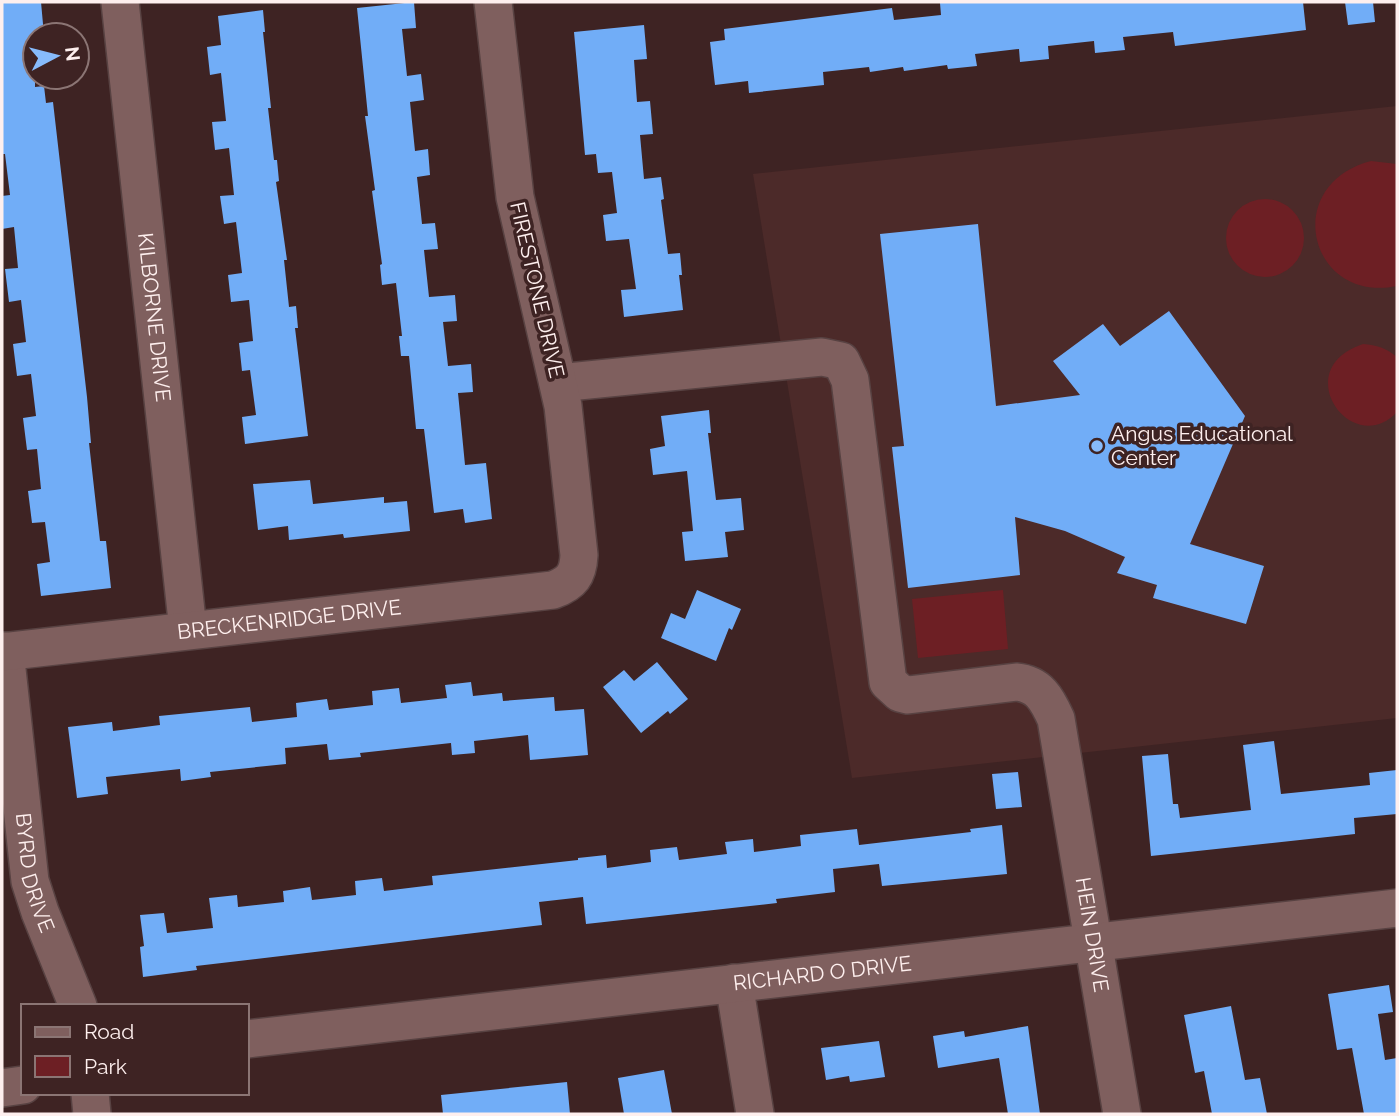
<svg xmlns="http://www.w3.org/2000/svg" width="1399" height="1116" font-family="Raleway,sans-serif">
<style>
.built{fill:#4c2a29}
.green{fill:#6d1f24}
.building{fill:#71adf7}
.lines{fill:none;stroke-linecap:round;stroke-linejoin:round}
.minor-casing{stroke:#584242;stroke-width:40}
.minor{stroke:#7f5f5e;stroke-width:37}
.poi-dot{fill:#87bbfb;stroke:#3e2323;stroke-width:2.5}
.labels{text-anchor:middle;stroke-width:7;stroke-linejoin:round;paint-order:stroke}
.street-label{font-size:21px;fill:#feefee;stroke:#3e2323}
.poi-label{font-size:21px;fill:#feefee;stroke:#3e2323;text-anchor:start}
</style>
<rect width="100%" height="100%" fill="#3e2323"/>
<path class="built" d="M 1397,106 L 1397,718 L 852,778 L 753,174 Z"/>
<path class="green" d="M 1371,161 L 1397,164 L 1397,286 C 1309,304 1280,185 1371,161 Z
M1226 238a39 39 0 1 1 78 0a39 39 0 1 1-78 0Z
M 1363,344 C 1377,345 1386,348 1397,357 L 1397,412 C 1352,460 1287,369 1363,344 Z
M 1003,590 L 1008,649 L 918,658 L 912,599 Z"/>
<path class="building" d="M 2,2 L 41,2 L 44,35 L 35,35 L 35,87 L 44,86 L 46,103 L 53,102 L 87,397 L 91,443 L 89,443 L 100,541 L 106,541 L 111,588 L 41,596 L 37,564 L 50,562 L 45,522 L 32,523 L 28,491 L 41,489 L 37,449 L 27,450 L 23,418 L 36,416 L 31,374 L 17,376 L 13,344 L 26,342 L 21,300 L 9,302 L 5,269 L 18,268 L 14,227 L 2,229 L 2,196 L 10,195 L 5,154 L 2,154 Z
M 414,2 L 416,28 L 402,29 L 407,76 L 421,74 L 424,100 L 410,102 L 415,151 L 428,149 L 430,175 L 417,177 L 422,224 L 435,223 L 438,249 L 424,250 L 429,297 L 455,295 L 457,321 L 443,322 L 448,366 L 471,364 L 473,392 L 458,393 L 465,465 L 486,463 L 492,519 L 465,523 L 463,509 L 434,513 L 424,429 L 416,429 L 409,356 L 401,356 L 399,336 L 402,336 L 396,283 L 382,285 L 380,265 L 382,264 L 372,191 L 375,190 L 365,116 L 368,116 L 357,8 Z
M 954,2 L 1303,2 L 1306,30 L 1175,46 L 1173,32 L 1123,37 L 1125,50 L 1095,53 L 1094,41 L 1048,46 L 1049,59 L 1020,62 L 1019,49 L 975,54 L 977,66 L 948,69 L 947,65 L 904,71 L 903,67 L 870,72 L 869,67 L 823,72 L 824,85 L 749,93 L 748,81 L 715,85 L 710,42 L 725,40 L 724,29 L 892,8 L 894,20 L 941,15 L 940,3 Z
M 1345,2 L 1373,2 L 1375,22 L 1348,25 Z
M 263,10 L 265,32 L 263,32 L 271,108 L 268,108 L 274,160 L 277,160 L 279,181 L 276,182 L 287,260 L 284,260 L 289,307 L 296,306 L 298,328 L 295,328 L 308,436 L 245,444 L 242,417 L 256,415 L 250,370 L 242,371 L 239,343 L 253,341 L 249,300 L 231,302 L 228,275 L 242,273 L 236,222 L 224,224 L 220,196 L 234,195 L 229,148 L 215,150 L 212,122 L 226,121 L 221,73 L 210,75 L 207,47 L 221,45 L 218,16 Z
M 644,25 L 647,59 L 634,60 L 637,102 L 650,101 L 653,134 L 640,135 L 644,179 L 661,177 L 664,199 L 661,200 L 668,254 L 680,253 L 682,275 L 679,275 L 683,310 L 624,317 L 621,290 L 636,289 L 629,239 L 606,241 L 603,215 L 617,213 L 612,172 L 598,173 L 596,154 L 585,155 L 574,32 Z
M 978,224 L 996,406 L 1080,395 L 1053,361 L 1103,324 L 1120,346 L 1169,311 L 1245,416 L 1190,544 L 1264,566 L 1246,624 L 1153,598 L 1157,585 L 1117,573 L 1125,557 L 1065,531 L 1015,517 L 1020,575 L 908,588 L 892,447 L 904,446 L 880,234 Z
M 709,410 L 711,433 L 708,433 L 716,500 L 741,498 L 744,530 L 725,532 L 728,557 L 685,561 L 682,532 L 693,531 L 687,471 L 653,475 L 650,449 L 665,446 L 661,416 Z
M 310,480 L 313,504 L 384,497 L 384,503 L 407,501 L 410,531 L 344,538 L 343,534 L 289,540 L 288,526 L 258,530 L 253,484 Z
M 697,590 L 741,609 L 732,630 L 729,628 L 716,661 L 661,638 L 671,613 L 685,619 Z
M 657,662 L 688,699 L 670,714 L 668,711 L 641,733 L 603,687 L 624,670 L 634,681 Z
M 471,682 L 473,696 L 502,693 L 503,701 L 554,697 L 555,711 L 584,709 L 588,755 L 530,760 L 528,735 L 474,741 L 475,753 L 452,755 L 451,743 L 360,753 L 361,757 L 329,760 L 327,744 L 285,748 L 286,764 L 210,772 L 211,777 L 181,781 L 180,769 L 106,777 L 108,794 L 77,798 L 68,727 L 112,722 L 113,731 L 160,725 L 159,716 L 250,707 L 252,722 L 297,717 L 296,703 L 327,699 L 329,710 L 373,705 L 372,691 L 399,688 L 401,703 L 447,698 L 445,685 Z
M 1274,741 L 1281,794 L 1370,785 L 1369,773 L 1397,770 L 1397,814 L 1354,818 L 1355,834 L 1151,856 L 1142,756 L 1168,754 L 1173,804 L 1178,804 L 1180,818 L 1251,810 L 1243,745 Z
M 1018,772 L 1022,807 L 996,809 L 992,774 Z
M 1002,825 L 1007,874 L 882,886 L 879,864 L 833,869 L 835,892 L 776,899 L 777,903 L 586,924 L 583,897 L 539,902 L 542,925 L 196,966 L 197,970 L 143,977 L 140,947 L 144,946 L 140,915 L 164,913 L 167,933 L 213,928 L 209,898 L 237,895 L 238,907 L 284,902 L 283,891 L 310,887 L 312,900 L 356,895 L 355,881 L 382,878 L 384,891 L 433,885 L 432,876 L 578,860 L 578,858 L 606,855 L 607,868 L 651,862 L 650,850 L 677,847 L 679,860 L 727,854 L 725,842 L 753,839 L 754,852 L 801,846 L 800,835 L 857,829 L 859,845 L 971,832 L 970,829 Z
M 1389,985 L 1393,1012 L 1378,1014 L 1385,1060 L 1397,1058 L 1397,1114 L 1364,1114 L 1352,1048 L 1337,1050 L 1328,994 Z
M 1231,1006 L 1245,1080 L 1260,1078 L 1267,1114 L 1212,1114 L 1204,1071 L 1195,1073 L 1184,1015 Z
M 1028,1026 L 1040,1114 L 1008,1114 L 999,1058 L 938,1068 L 933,1036 L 964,1031 L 965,1037 Z
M 879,1041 L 885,1077 L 850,1082 L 849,1076 L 826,1080 L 821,1048 Z
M 664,1070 L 672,1114 L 624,1114 L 618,1078 Z
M 567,1082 L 570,1114 L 443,1114 L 441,1095 Z"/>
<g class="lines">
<defs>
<g id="minor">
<path id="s1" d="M 120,2 L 188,630"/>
<path id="s2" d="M 558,383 L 822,357 L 841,361 L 850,380 L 888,682 L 900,693 L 908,695 L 1016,682 C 1039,684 1047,699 1056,719 L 1122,1114"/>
<path id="s3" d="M 5,651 L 30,881 L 40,912 L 78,1006"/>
<path id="s4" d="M 2,652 L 553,590 C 572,583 578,575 579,555 L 563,406 L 515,197 L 493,2"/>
<path d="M 734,983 L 755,1114"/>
<path id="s5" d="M 247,1039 L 1397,908"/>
<path d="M 2,1088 L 23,1085"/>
<path d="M 90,1093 L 92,1114"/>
</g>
</defs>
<use href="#minor" class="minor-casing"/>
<use href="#minor" class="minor"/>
</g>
<circle class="poi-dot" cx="1097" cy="446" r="7"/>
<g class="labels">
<g class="street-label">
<text transform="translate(537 290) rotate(77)" y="7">FIRESTONE DRIVE</text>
<text dy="7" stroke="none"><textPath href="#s1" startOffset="317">KILBORNE DRIVE</textPath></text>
<text dy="7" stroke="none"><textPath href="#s4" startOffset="289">BRECKENRIDGE DRIVE</textPath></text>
<text dy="7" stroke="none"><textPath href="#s3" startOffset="224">BYRD DRIVE</textPath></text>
<text dy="7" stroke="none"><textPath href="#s2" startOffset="1020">HEIN DRIVE</textPath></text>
<text dy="7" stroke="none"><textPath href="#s5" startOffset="579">RICHARD O DRIVE</textPath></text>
</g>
<g class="poi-label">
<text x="1111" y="441">Angus Educational<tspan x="1111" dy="24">Center</tspan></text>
</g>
</g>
<rect width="1399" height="1116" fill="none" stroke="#feefee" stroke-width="7"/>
<rect x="21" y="1004" width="228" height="91" fill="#3e2323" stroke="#8b7574" stroke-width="2"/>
<rect x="35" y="1027" width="35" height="10" fill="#7f5f5e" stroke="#8b7574" stroke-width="2"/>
<text x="84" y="1039" font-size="21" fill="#feefee">Road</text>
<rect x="35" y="1056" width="35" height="21" fill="#6d1f24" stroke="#8b7574" stroke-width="2"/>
<text x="84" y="1074" font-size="21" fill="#feefee">Park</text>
<g transform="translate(56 56) rotate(83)"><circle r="33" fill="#3e2323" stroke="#8b7574" stroke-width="2"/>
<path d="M0-5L12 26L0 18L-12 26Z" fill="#87bbfb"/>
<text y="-10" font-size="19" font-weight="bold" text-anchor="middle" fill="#feefee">N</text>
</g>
</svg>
